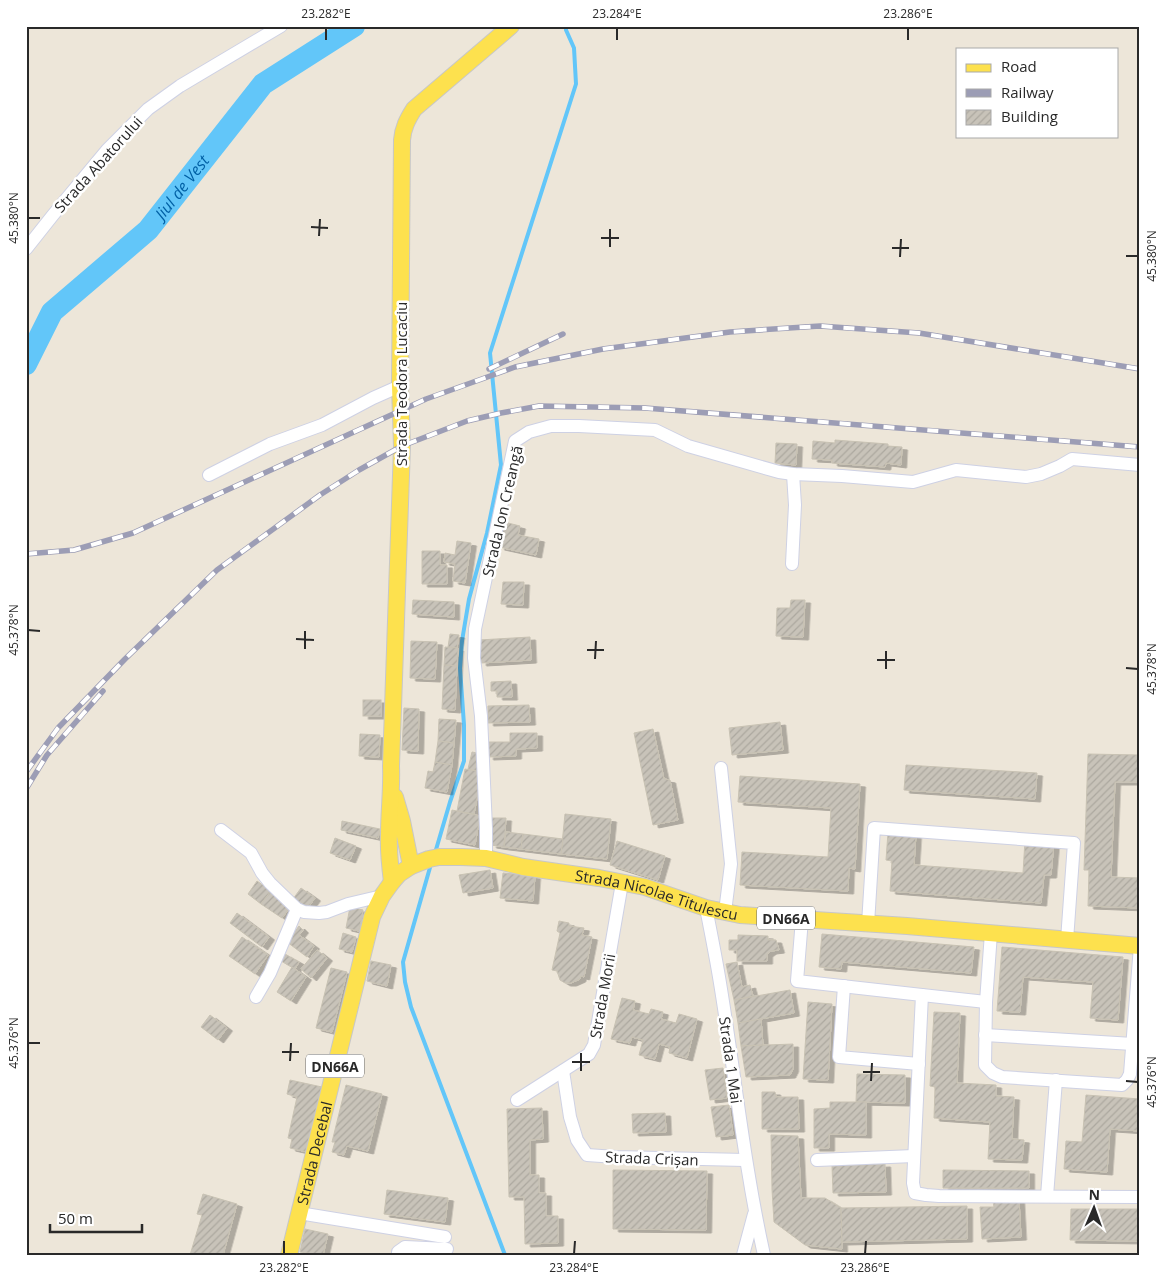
<svg xmlns="http://www.w3.org/2000/svg" width="1166" height="1281" font-family="'Open Sans',sans-serif">
  <style>
    .lines { fill: none; stroke-linecap: round; stroke-linejoin: round }
    .stream { stroke: #62c6f9; stroke-width: 4 }
    .river { stroke: #62c6f9; stroke-width: 22 }
    .building { fill: url(#building-hatch); stroke: #c8c2b3; filter: url(#shadow) }
    .minor-casing { stroke: #ced1e4; stroke-width: 14 }
    .major-casing { stroke: #c7c7c7; stroke-width: 18 }
    .minor { stroke: #fff; stroke-width: 12 }
    .major { stroke: #fde14e; stroke-width: 16 }
    .rail-casing { stroke: #9c9db5; stroke-width: 5.5 }
    .rail { stroke: #fff; stroke-width: 4; stroke-dasharray: 11; stroke-linecap: butt }
    .ticks { fill: none; stroke: #292929; stroke-width: 2 }
    .labels { text-anchor: middle; dominant-baseline: central; stroke-width: 5; stroke-linejoin: round; paint-order: stroke }
    .shield { fill: #fff; stroke: #696969; stroke-width: 1 }
    .shield-label { font-size: 14px; font-weight: bold; fill: #292929 }
    .street-label { font-size: 15px; fill: #292929; stroke: #fff }
    .water-label { font-size: 16px; font-style: italic; fill: #0160a5; stroke: #fff }
    .neatline { fill: none; stroke: #292929; stroke-width: 2 }
    .ticks-label { font-size: 12px; text-anchor: middle; fill: #292929 }
  </style>
  <defs>
    <pattern id="building-hatch" width="6" height="6" patternUnits="userSpaceOnUse" patternTransform="scale(1.25)"><rect width="6" height="6" fill="#c8c3b9"/><path d="M-1 1l2-2M0 6l6-6M5 7l2-2" fill="none" stroke="#aca89f"/></pattern>
    <filter id="shadow"><feDropShadow dx="5.5" dy="3" stdDeviation="0" flood-color="#0004"/></filter>
  </defs>
  <rect width="100%" height="100%" fill="#ede6d9"/>
  <g class="lines">
    <g class="stream">
      <path d="M435,853l15,-51 14,-41v-36l-4,-57 2,-27 7,-42 18,-66 14,-68 -11,-112 86,-269 -2,-36 -8,-18v-4"/>
      <path d="M431,864l-28,98 2,20 6,25 94,248"/>
    </g>
    <path class="river" id="s1" d="M26,364l26,-52 96,-82 115,-146 91,-58"/>
  </g>
  <g class="building">
    <path d="M835,440l53,4v2l14,1 -1,18 -15,-2 -1,4 -53,-4v-3l-20,-1 1,-18 22,2z"/>
    <path d="M776,443l21,1 -1,21 -21,-2z"/>
    <path d="M504,522l16,4 -2,9 21,4 -3,16 -37,-8z"/>
    <path d="M457,541l14,2 -6,40 -12,-2 2,-17 -11,-2 1,-9 10,2z"/>
    <path d="M422,551h18v14h7v19h-25z"/>
    <path d="M503,582h21l-1,23 -22,-1z"/>
    <path d="M413,600l41,2v15l-42,-3z"/>
    <path d="M791,600h14l-2,37 -27,-1 1,-28h13z"/>
    <path d="M450,634l9,1 -2,13 -9,-1z"/>
    <path d="M530,637l1,23 -50,3 -2,-23z"/>
    <path d="M411,641l26,1 -2,37 -25,-1z"/>
    <path d="M445,647l13,1 -1,18 -13,-1z"/>
    <path d="M444,665l13,1 -2,44 -13,-1z"/>
    <path d="M511,681l1,16h-15v-6h-6v-9z"/>
    <rect x="363" y="700" width="18" height="16"/>
    <path d="M529,705l1,17 -42,1v-17z"/>
    <path d="M404,708l15,1 -1,42 -16,-1z"/>
    <path d="M439,719l17,1 -2,23 -16,-2z"/>
    <path d="M780,722l3,28 -51,5 -3,-27z"/>
    <path d="M653,729l11,50 6,1 8,40 -25,5 -19,-92z"/>
    <path d="M510,733h27v15l-21,1v7l-28,1v-15h22z"/>
    <path d="M360,734l20,1 -1,22 -20,-1z"/>
    <path d="M438,741l16,2 -2,22 -17,-3z"/>
    <path d="M472,752l10,2 -3,17 -11,-2z"/>
    <path d="M1088,754l52,1v27h-25l-4,95 29,1v30l-52,-2 1,-36h-5z"/>
    <path d="M435,762l17,3 -5,27 -22,-4 3,-17 5,1z"/>
    <path d="M906,765l131,8 -2,26 -131,-9z"/>
    <path d="M465,769l17,3 -8,42 -17,-3z"/>
    <path d="M740,776l120,8 -5,85 -6,-1 -1,23 -108,-6 2,-33 86,5 3,-49 -93,-6z"/>
    <path d="M452,810l28,6 -5,29 -29,-6z"/>
    <path d="M565,814l46,5 -4,40 -46,-5z"/>
    <path d="M491,818h15l-2,29 -13,-2z"/>
    <path d="M342,821l38,8 -2,9 -37,-8z"/>
    <path d="M506,832l17,2 -2,15 -17,-2z"/>
    <path d="M888,832l28,2 -2,31 109,8 2,-33 29,2 -3,33h-7l-3,28 -151,-12 2,-30 -6,-1z"/>
    <path d="M523,834l40,5 -2,15 -40,-5z"/>
    <path d="M335,838l21,8 -6,14 -20,-7z"/>
    <path d="M617,841l48,15 -7,24 -48,-15z"/>
    <path d="M490,870l3,18 -30,5 -4,-18z"/>
    <path d="M503,873l32,3 -2,25 -33,-3z"/>
    <path d="M257,881l14,10 -10,13 -13,-10z"/>
    <path d="M301,888l14,10 -8,11 -14,-10z"/>
    <path d="M271,891l20,15 -9,12 -21,-14z"/>
    <path d="M350,907l13,3 -4,21 -13,-3z"/>
    <path d="M237,913l32,24 -7,10 -32,-24z"/>
    <path d="M559,921l10,2v3l15,2 -2,7 10,2 -8,40 -3,-1 -1,3 -9,4h-6l-5,-3 -3,-9 -5,-1 8,-37 -3,-2z"/>
    <path d="M299,926l4,4 -4,5 15,11 -7,11 -20,-15z"/>
    <path d="M343,933l13,4 -4,15 -13,-3z"/>
    <path d="M822,934l152,13 -3,26 -129,-11 -1,7 -22,-2z"/>
    <path d="M738,935l30,1v4h8l3,10 -8,1 -4,3v7h-30v-11h-8v-10h9z"/>
    <path d="M242,937l26,18 -13,19 -26,-18z"/>
    <path d="M1002,947l121,10 -5,63 -28,-2 3,-36 -70,-5 -3,35 -23,-1z"/>
    <path d="M317,950l10,8 -16,20 -10,-9z"/>
    <path d="M285,954l14,8 -4,7 -14,-8z"/>
    <path d="M371,961l20,4 -4,21 -20,-5z"/>
    <path d="M737,962l5,25 8,-2 3,11 -19,4 -8,-36z"/>
    <path d="M292,967l14,10 -15,24 -14,-9z"/>
    <path d="M331,968l16,4 -15,60 -16,-4z"/>
    <path d="M790,990l4,23 -56,10 -4,-23z"/>
    <path d="M622,998l13,3 -2,9 16,4 2,-5 12,3 -2,7 15,4 3,-9 18,5 -10,39 -18,-5 1,-6 -11,-3 -4,15 -16,-4 4,-15 -11,-3 -2,6 -19,-4z"/>
    <path d="M808,1002l24,2 -4,76 -25,-1z"/>
    <path d="M934,1012l26,1 -3,70 39,2v11l18,1 -2,42 12,1 -2,20 -34,-1 2,-37 -56,-4 1,-31 -5,-1z"/>
    <path d="M210,1015l17,13 -9,12 -17,-13z"/>
    <path d="M761,1019l2,26 -22,1 -3,-23z"/>
    <path d="M793,1044v25l-3,6 -44,2 -5,-31z"/>
    <path d="M723,1068l4,30 -17,2 -5,-30z"/>
    <path d="M857,1074l48,1v28l-49,-1z"/>
    <path d="M290,1080l32,7 -15,65 -17,-4 2,-9 -4,-1 9,-41 -10,-3z"/>
    <path d="M346,1085l36,9 -14,57 -21,-5 -3,9 -12,-3 3,-10h-3z"/>
    <path d="M762,1092h13l1,5h22l1,32h-37z"/>
    <path d="M1086,1095l54,4v32l-30,-2 -3,43 -43,-3 2,-28 16,1z"/>
    <path d="M830,1102h36v33l-37,-1v14h-15v-39l16,-1z"/>
    <path d="M729,1105l4,30 -17,2 -5,-30z"/>
    <path d="M542,1108l1,31 -13,1v35h9v18h7v23h12v27l-33,1 -1,-47h-15l-2,-88z"/>
    <path d="M665,1113l1,19 -33,1 -1,-19z"/>
    <path d="M771,1135l27,1 3,62h24l16,10 1,41 -37,-4 -31,-23 -2,-32z"/>
    <path d="M885,1164l1,28 -53,1 -1,-27z"/>
    <path d="M613,1170l94,1 -1,59 -93,-1z"/>
    <path d="M943,1170l86,1v17h-86z"/>
    <path d="M387,1190l61,8 -3,24 -61,-8z"/>
    <path d="M203,1194l34,10 -14,51h-33l12,-40 -5,-1z"/>
    <path d="M1019,1200l2,37 -39,2 -2,-32h14l-1,-6z"/>
    <path d="M967,1206v33l-125,3 -1,-34z"/>
    <path d="M1071,1209h69v32l-70,-1z"/>
    <path d="M305,1229l23,5 -5,21 -23,-3z"/>
  </g>
  <g class="lines">
    <g class="minor-casing">
      <g id="minor">
        <path d="M26,249l27,-34 54,-65 41,-41 32,-23 101,-60"/>
        <path d="M209,475l61,-31 52,-19 51,-27 27,-12"/>
        <path d="M792,564l3,-59 -2,-31"/>
        <path d="M721,768l10,96 -6,48"/>
        <path d="M221,830l30,23 11,20 8,10 27,26 7,3 15,1 8,-1 21,-8 34,-8"/>
        <path d="M486,858v-30l-5,-112 -7,-58 1,-29 40,-188 14,-9 22,-6h28l76,4 33,16 91,26 14,2 49,2 71,6 43,-12 70,7 15,-3 19,-8 12,-7 68,6"/>
        <path d="M706,908c5,25 10,50 14,75 15,91 24,182 44,272"/>
        <path d="M802,919l-5,62 125,14 -9,188 2,10 11,2 13,1 201,1"/>
        <path d="M868,924l6,-96 200,15 -7,97"/>
        <path d="M991,933l-5,69 -1,63 8,8 9,4 120,8 5,-5 3,-6 10,-128"/>
        <path d="M844,986l-5,71 80,7"/>
        <path d="M922,995l64,7"/>
        <path d="M256,997l14,-24 27,-64"/>
        <path d="M985,1035l148,9"/>
        <path d="M563,1071l7,46 7,23 10,15 29,2 129,3"/>
        <path d="M517,1100l72,-46 5,-9 28,-162"/>
        <path d="M817,1160l97,-4"/>
        <path d="M1047,1196l9,-116"/>
        <path d="M299,1213l146,24"/>
        <path d="M398,1255v-3l7,-5 42,2"/>
        <path d="M743,1255l11,-41"/>
      </g>
    </g>
    <g class="major-casing">
      <g id="major">
        <path d="M395,797l7,24 9,45"/>
        <path d="M392,882c-2,-16 -4,-32 -3,-48 0,-23 3,-45 2,-68l11,-320 -2,-60 2,-246c1,-12 5,-20 12,-31l97,-83"/>
        <path id="s2" d="M289,1255l83,-338 10,-21 10,-14 7,-8 12,-8 18,-7 10,-2h22l25,1 37,9 76,11 46,9 61,21 34,7 167,11 233,20"/>
      </g>
    </g>
    <use href="#minor" class="minor"/>
    <use href="#major" class="major"/>
    <g class="rail-casing">
      <g id="rail">
        <path d="M489,369l74,-35"/>
        <path d="M26,554l48,-4 59,-17 293,-134 89,-32 88,-18 127,-17 90,-6 99,7 221,36"/>
        <path d="M26,772l32,-44 67,-69 92,-89 103,-75 39,-25 43,-24 65,-25 34,-8 38,-7 106,2 495,39"/>
        <path d="M26,789l21,-34 56,-64"/>
      </g>
    </g>
    <use href="#rail" class="rail"/>
  </g>
  <path class="ticks" d="M326,40v-12M617,40v-12M908,40v-12M28,218h12M311,227l17,1M319,236l1,-17M601,238h18M610,247v-18M892,248h17M1126,256h12M900,257l1,-18M28,630l12,1M296,639l18,1M305,649v-18M587,650h17M595,659l1,-18M877,660h18M1126,668l12,1M886,669v-18M28,1043h12M282,1052h17M290,1061l1,-18M572,1062h18M581,1071v-18M863,1072h17M871,1081l1,-18M1126,1081l12,1M284,1254v-13M574,1254l1,-13M865,1254l1,-13"/>
  <g class="labels">
    <g class="shield">
      <rect x="757" y="906.5" width="58" height="23" rx="4"/>
      <rect x="306" y="1054.5" width="58" height="23" rx="4"/>
    </g>
    <g class="shield-label">
      <text x="786" y="918">DN66A</text>
      <text x="335" y="1066">DN66A</text>
    </g>
    <g class="street-label">
      <text transform="translate(98 164) rotate(-48)">Strada Abatorului</text>
      <text transform="translate(401 384) rotate(-90)">Strada Teodora Lucaciu</text>
      <text transform="translate(502 511) rotate(-77)">Strada Ion Creangă</text>
      <text stroke="none"><textPath href="#s2" startOffset="665">Strada Nicolae Titulescu</textPath></text>
      <text transform="translate(602 996) rotate(-80)">Strada Morii</text>
      <text transform="translate(731 1060) rotate(82)">Strada 1 Mai</text>
      <text stroke="none"><textPath href="#s2" startOffset="105">Strada Decebal</textPath></text>
      <text transform="translate(652 1158) rotate(2)">Strada Crișan</text>
    </g>
    <g class="water-label">
      <text stroke="none"><textPath href="#s1" startOffset="239">Jiul de Vest</textPath></text>
    </g>
  </g>
  <rect width="1166" height="1281" fill="none" stroke="#ffffff" stroke-width="55"/>
  <rect x="956" y="48" width="162" height="90" fill="#ffffff" stroke="#a9a9a9"/>
  <rect x="966" y="64" width="25" height="8" fill="#fde14e" stroke="#a9a9a9"/>
  <text x="1001" y="72" font-size="15" fill="#292929">Road</text>
  <rect x="966" y="89" width="25" height="8" fill="#9c9db5" stroke="#a9a9a9"/>
  <text x="1001" y="98" font-size="15" fill="#292929">Railway</text>
  <rect x="966" y="110" width="25" height="15" fill="url(#building-hatch)" stroke="#a9a9a9"/>
  <text x="1001" y="122" font-size="15" fill="#292929">Building</text>
  <g transform="translate(1094 1208) rotate(2)" stroke="#ffffff" stroke-width="4" paint-order="stroke">
  <path d="M0-4L9 19L0 12L-9 19Z" fill="#292929"/>
  <text y="-8" font-size="14" font-weight="bold" text-anchor="middle" fill="#292929">N</text>
  </g>
  <path d="M50 1224v8h92v-8" fill="none" stroke="#292929" stroke-width="2.5"/>
  <text x="58" y="1224" font-size="15" fill="#292929" stroke="#ffffff" stroke-width="4" paint-order="stroke">50 m</text>
  <rect x="28" y="28" width="1110" height="1226" class="neatline"/>
  <g class="ticks-label">
    <text x="326" y="18">23.282°E</text>
    <text x="617" y="18">23.284°E</text>
    <text x="908" y="18">23.286°E</text>
    <text transform="translate(14 218) rotate(-90)" y="4">45.380°N</text>
    <text transform="translate(1152 256) rotate(-90)" y="4">45.380°N</text>
    <text transform="translate(14 630) rotate(-90)" y="4">45.378°N</text>
    <text transform="translate(1152 669) rotate(-90)" y="4">45.378°N</text>
    <text transform="translate(14 1043) rotate(-90)" y="4">45.376°N</text>
    <text transform="translate(1152 1082) rotate(-90)" y="4">45.376°N</text>
    <text x="284" y="1272">23.282°E</text>
    <text x="574" y="1272">23.284°E</text>
    <text x="865" y="1272">23.286°E</text>
  </g>
</svg>
